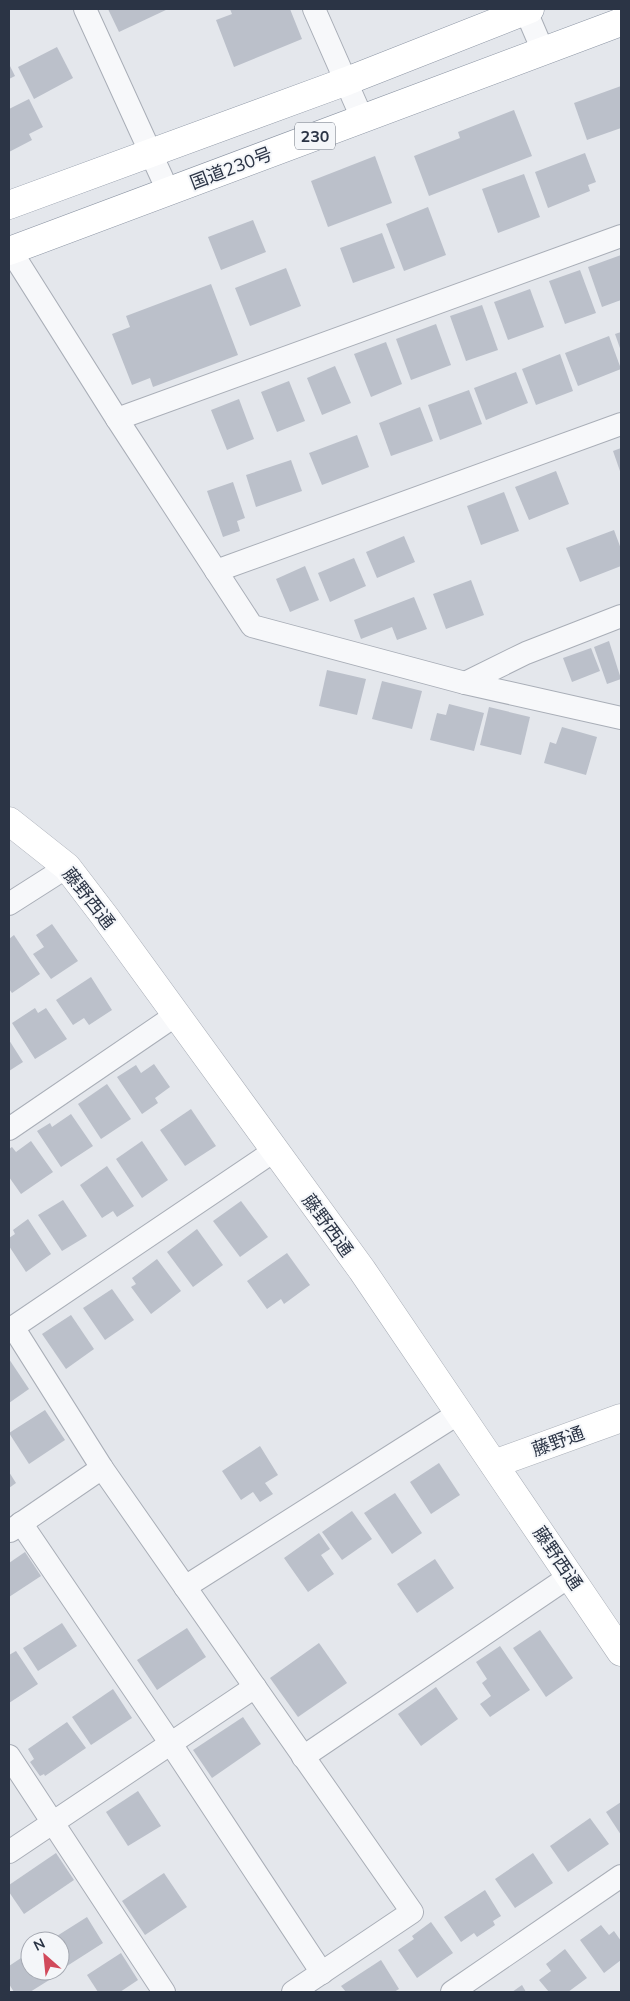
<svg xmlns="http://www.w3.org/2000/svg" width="630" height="2001" font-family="Mulish,'Noto Sans JP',sans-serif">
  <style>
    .building { fill: #bbc0ca }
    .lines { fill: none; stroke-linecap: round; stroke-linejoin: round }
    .street-casing { stroke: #a9aeb7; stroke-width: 24 }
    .secondary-casing { stroke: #a9aeb7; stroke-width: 29 }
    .highway-casing { stroke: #8b94a3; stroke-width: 29 }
    .street { stroke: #f7f8fa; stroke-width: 22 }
    .secondary { stroke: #fff; stroke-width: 28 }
    .highway { stroke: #fff; stroke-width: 28 }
    .labels { text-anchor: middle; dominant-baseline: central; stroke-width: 4; stroke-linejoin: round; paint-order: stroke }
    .shield { fill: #f4f6f9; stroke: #676e7b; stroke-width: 1 }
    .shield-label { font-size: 16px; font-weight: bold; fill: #2b3445 }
    .street-label { font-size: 18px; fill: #2b3445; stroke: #f4f6f9 }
  </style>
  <rect width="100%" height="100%" fill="#e4e7ec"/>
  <g class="building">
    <path d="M108,9h60l-49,23z"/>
    <path d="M230,9h60l12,30 -68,28 -18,-47 16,-6z"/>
    <path d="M57,47l16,31 -39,21 -16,-32z"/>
    <path d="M9,64l6,12 -6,3z"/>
    <path d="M621,86v42l-34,12 -13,-37z"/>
    <path d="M29,99l14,28 -14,7 3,6 -23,12v-43z"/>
    <path d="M514,110l18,46 -103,40 -15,-40 46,-18 -2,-6z"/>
    <path d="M585,153l11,29 -8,3 2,6 -42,17 -13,-36z"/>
    <path d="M375,156l17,47 -64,24 -17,-46z"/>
    <path d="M524,174l16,43 -42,16 -16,-44z"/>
    <path d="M428,207l18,48 -42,16 -18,-47z"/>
    <path d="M253,220l13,32 -45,18 -13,-33z"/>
    <path d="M382,233l13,35 -42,15 -13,-35z"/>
    <path d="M621,255v45l-19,7 -14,-40z"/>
    <path d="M286,268l15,38 -51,20 -15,-38z"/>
    <path d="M580,270l16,43 -31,11 -16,-43z"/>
    <path d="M211,284l27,71 -85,32 -3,-9 -18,7 -20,-51 18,-7 -4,-11z"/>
    <path d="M530,289l14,38 -36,13 -14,-38z"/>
    <path d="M482,305l16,45 -32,11 -16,-45z"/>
    <path d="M436,324l15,41 -40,15 -15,-41z"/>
    <path d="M621,332v19l-6,-17z"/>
    <path d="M609,336l12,33 -43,17 -13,-33z"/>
    <path d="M386,342l16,42 -31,13 -17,-43z"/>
    <path d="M560,354l13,37 -37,14 -14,-36z"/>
    <path d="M335,366l16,37 -29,12 -15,-37z"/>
    <path d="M516,372l12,31 -42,17 -12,-32z"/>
    <path d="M289,381l16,40 -28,11 -16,-40z"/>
    <path d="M469,390l13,34 -42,16 -12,-35z"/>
    <path d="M239,399l15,40 -27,11 -16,-40z"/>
    <path d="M420,407l13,34 -42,15 -12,-33z"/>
    <path d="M357,435l12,32 -47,18 -13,-32z"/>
    <path d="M621,448v26l-8,-23z"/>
    <path d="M291,460l11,31 -46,16 -10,-32z"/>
    <path d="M556,471l13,33 -40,16 -14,-33z"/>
    <path d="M233,482l12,36 -8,3 3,10 -17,6 -16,-46z"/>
    <path d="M504,492l15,39 -38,14 -14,-39z"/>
    <path d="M614,530l7,19v17l-41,16 -14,-34z"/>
    <path d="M404,536l11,26 -38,16 -11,-26z"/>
    <path d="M354,558l12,28 -36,16 -12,-29z"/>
    <path d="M305,566l14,34 -29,12 -14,-33z"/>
    <path d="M471,580l13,35 -38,14 -13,-35z"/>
    <path d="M414,597l13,32 -30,11 -5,-13 -31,12 -7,-19z"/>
    <path d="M609,641l12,38 -14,5 -13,-37z"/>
    <path d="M591,648l9,23 -28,11 -9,-24z"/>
    <path d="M327,670l39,9 -9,36 -38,-9z"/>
    <path d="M382,681l40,10 -10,38 -40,-10z"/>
    <path d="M449,704l35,9 -10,38 -44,-11 7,-27 9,2z"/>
    <path d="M489,707l41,10 -9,38 -41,-10z"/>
    <path d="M562,727l35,10 -11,38 -42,-12 6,-21 6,2z"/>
    <path d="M52,924l26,37 -27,18 -18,-25 11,-7 -8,-12z"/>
    <path d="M14,935l26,39 -28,19 -3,-4v-50z"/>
    <path d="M91,977l21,33 -23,15 -5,-7 -11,7 -17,-25z"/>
    <path d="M35,1008l3,5 8,-5 21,31 -32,20 -23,-36z"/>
    <path d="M9,1040l14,22 -14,9z"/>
    <path d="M154,1064l16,23 -15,11 3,5 -16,11 -25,-37 19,-12 5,8z"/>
    <path d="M107,1084l24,35 -30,20 -23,-35z"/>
    <path d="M191,1109l25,37 -31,20 -25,-36z"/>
    <path d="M71,1114l22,32 -32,21 -24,-36 13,-8 2,4z"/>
    <path d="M31,1141l22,31 -32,22 -12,-17v-28l3,-2 4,5z"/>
    <path d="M142,1141l26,39 -26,18 -26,-39z"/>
    <path d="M107,1166l27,40 -17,11 -4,-6 -11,7 -22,-33z"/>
    <path d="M63,1200l24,36 -25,15 -24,-36z"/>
    <path d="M241,1201l27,36 -28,20 -27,-36z"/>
    <path d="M28,1219l23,35 -25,18 -17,-26v-8l6,-4 -2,-4z"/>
    <path d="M197,1229l26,36 -30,22 -26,-35z"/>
    <path d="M287,1253l23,32 -26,19 -3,-5 -14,10 -20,-28z"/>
    <path d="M157,1259l24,32 -30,23 -20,-27 5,-3 -4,-6z"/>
    <path d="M112,1289l22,31 -29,20 -22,-32z"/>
    <path d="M71,1315l23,34 -28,20 -24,-35z"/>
    <path d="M9,1359l20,30 -20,14z"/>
    <path d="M45,1410l20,30 -36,24 -20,-31z"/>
    <path d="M260,1446l18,29 -13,8 8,11 -13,8 -7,-10 -12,8 -19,-29z"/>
    <path d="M439,1463l21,32 -29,19 -21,-32z"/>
    <path d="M9,1472l7,11 -7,5z"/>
    <path d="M395,1493l27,40 -30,21 -28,-41z"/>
    <path d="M352,1511l20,28 -30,21 -20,-28z"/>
    <path d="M319,1533l11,16 -9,6 13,19 -26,18 -24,-34z"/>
    <path d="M25,1552l16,24 -32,21v-34z"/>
    <path d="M435,1559l19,29 -37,25 -20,-29z"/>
    <path d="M62,1623l15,23 -39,25 -15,-23z"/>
    <path d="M187,1628l19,29 -49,33 -20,-30z"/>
    <path d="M540,1630l33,48 -27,19 -33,-49z"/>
    <path d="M319,1643l28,40 -49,34 -28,-39z"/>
    <path d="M500,1646l30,44 -40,27 -10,-13 11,-8 -9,-13 5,-4 -11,-17z"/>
    <path d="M16,1651l22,33 -29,19v-48z"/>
    <path d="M436,1687l22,32 -37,27 -23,-32z"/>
    <path d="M113,1689l19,29 -41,27 -19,-28z"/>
    <path d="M243,1717l18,27 -49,34 -19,-28z"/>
    <path d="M67,1722l19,26 -41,28 -1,-2 -4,2 -10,-14 4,-3 -6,-10z"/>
    <path d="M138,1791l23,35 -33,20 -22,-34z"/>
    <path d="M621,1802v33l-15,-23z"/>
    <path d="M590,1818l19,26 -41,28 -18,-26z"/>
    <path d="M56,1853l18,27 -50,34 -15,-22v-7z"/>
    <path d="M533,1853l20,30 -38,25 -20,-29z"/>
    <path d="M164,1873l23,34 -42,28 -23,-34z"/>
    <path d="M485,1890l16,26 -8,5 2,4 -18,12 -3,-4 -13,9 -17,-25z"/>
    <path d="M87,1917l16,26 -36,23 -7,-10v-15h-11z"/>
    <path d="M431,1922l22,31 -36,25 -19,-28 16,-11 -2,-3z"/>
    <path d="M601,1925l8,10 5,-4 7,10v19l-17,13 -24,-33z"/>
    <path d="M565,1949l22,29 -19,14h-19l-10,-12 12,-9 -5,-7z"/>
    <path d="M30,1952v19h20l4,6 -24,15h-16l-5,-8v-18z"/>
    <path d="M121,1953l17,27 -18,12h-22l-11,-17z"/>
    <path d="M381,1960l18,29 -5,3h-48l-5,-6z"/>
    <path d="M522,1985l4,7h-14z"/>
  </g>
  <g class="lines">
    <g class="street-casing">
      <g id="street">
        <path d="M85,9l83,182"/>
        <path d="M314,9l48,109"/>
        <path d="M525,9l18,42"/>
        <path d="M9,248l108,171 135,207 213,57 156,35"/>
        <path d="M117,419l504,-183"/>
        <path d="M216,571l405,-147"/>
        <path d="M465,683l61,-30 95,-37"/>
        <path d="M9,904l58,-37"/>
        <path d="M9,1129l167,-114"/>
        <path d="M13,1327l89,141 310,444 -119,80"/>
        <path d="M9,1330l265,-179"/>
        <path d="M21,1523l150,221 151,229"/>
        <path d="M10,1531l92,-63"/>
        <path d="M185,1587l274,-174"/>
        <path d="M9,1756l155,236"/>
        <path d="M303,1757l267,-181"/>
        <path d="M9,1852l246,-165"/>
        <path d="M452,1992l169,-116"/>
      </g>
    </g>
    <g class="secondary-casing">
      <g id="secondary">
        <path d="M9,821l58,46 39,51 256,352 259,382"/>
        <path d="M494,1464l127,-46"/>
      </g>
    </g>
    <g class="highway-casing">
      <g id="highway">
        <path d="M9,205l338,-124 183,-72"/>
        <path d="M9,251l612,-229"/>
      </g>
    </g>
    <use href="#street" class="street"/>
    <use href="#secondary" class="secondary"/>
    <use href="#highway" class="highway"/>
  </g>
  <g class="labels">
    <rect class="shield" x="295" y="122.5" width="40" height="27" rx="4"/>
    <g class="shield-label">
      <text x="315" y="136">230</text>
    </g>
    <g class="street-label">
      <text transform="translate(231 168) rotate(-21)">国道230号</text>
      <text transform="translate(89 898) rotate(52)">藤野西通</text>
      <text transform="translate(328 1225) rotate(54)">藤野西通</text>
      <text transform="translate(558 1441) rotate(-20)">藤野通</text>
      <text transform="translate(558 1558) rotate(56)">藤野西通</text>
    </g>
  </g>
  <rect width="630" height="2001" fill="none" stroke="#2b3445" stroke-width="20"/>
  <g transform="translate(45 1956) rotate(333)"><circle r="24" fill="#f4f6f9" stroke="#a4a8b1"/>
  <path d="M0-4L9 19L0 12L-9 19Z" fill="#d1495b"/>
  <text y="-8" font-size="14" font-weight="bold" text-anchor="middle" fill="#2b3445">N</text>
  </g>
</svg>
